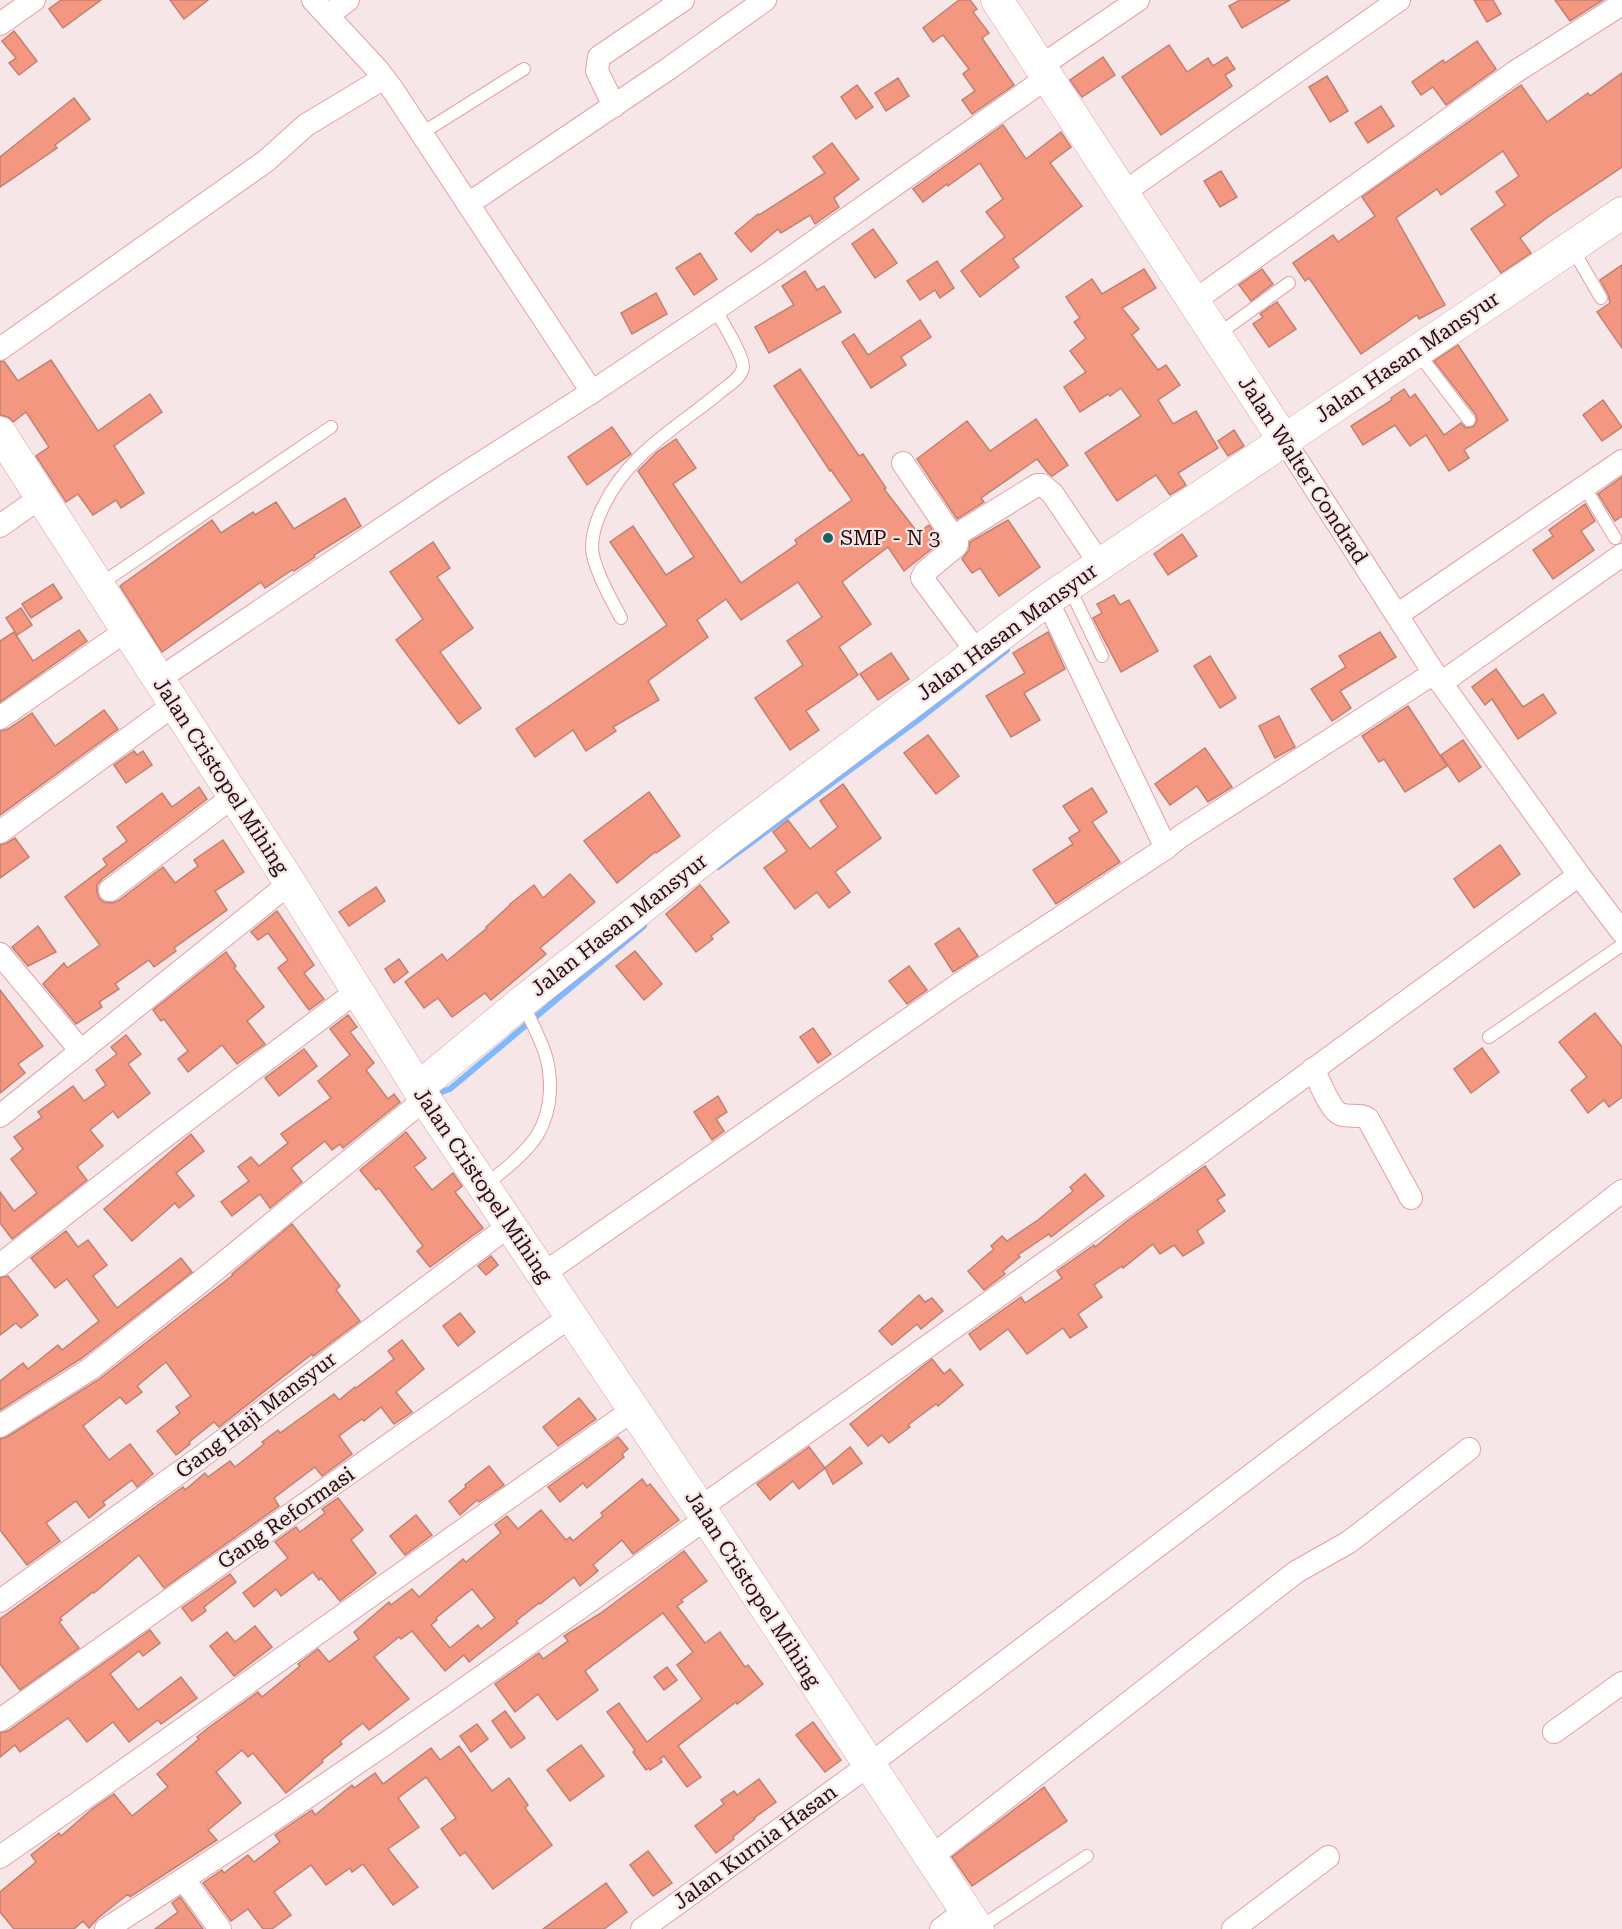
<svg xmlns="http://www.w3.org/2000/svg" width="1622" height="1929" font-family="'Roboto Serif',serif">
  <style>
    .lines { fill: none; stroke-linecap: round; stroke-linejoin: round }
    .stream { stroke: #80b8fe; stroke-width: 6 }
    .building { fill: #f39781; stroke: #c18171; stroke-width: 1.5; fill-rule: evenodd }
    .lane-casing { stroke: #e59fa4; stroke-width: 14 }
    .street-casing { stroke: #e59fa4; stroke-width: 24 }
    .secondary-casing { stroke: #e59fa4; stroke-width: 33 }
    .lane { stroke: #fff; stroke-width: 12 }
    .street { stroke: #fff; stroke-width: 22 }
    .secondary { stroke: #fff; stroke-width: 32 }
    .poi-dot { fill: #176665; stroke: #f6e6e7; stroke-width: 2 }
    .labels { text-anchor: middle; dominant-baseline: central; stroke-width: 4.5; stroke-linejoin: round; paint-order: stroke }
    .street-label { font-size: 21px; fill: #270e11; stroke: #f6e6e7 }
    .poi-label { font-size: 21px; fill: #270e11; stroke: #f6e6e7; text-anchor: start }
  </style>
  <rect width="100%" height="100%" fill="#f6e6e7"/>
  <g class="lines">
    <g class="stream">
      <path d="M718,867l204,-150 85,-67"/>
      <path d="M433,1095l17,-6 194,-163"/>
    </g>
  </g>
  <g class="building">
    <path d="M61,0h40l-38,28 -14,-19z"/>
    <path d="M170,0h38l-24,19z"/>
    <path d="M959,0h11l7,9 -4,3 16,21 -7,5 32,47 -42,29 -10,-14 13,-9 -12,-17 6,-5 -26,-34 -10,7 -10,-14z"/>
    <path d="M1240,0h50l-48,28 -13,-22z"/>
    <path d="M1474,0h19l8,14 -14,8z"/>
    <path d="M1555,0h48l-33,21z"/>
    <path d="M14,31l23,30 -18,14 -10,-12 7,-5 -14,-17z"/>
    <path d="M1477,41l19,28 -50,36 -13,-18 -12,8 -9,-13 31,-22 2,3z"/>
    <path d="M1169,45l18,27 21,-14 5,8 14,-9 8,12 -10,6 7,11 -71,49 -39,-58z"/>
    <path d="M1103,57l12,18 -33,22 -12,-17z"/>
    <path d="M1622,73v94l-74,50 -28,21 11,15 -30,20 -30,-44 34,-24 -9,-13 23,-16 -16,-25 -62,44 -4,-6 -41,29 49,87 -26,14 -2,-4 -56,39 -52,-76 -4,3 -12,-18 40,-28 5,7 37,-26 -13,-19 159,-112 26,37 41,-29 2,3z"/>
    <path d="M1327,76l21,35 -18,11 -21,-35z"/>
    <path d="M898,78l11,18 -23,15 -11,-18z"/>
    <path d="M857,85l16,22 -17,12 -15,-22z"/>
    <path d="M74,98l16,21 -35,26 2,3 -57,39v-30z"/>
    <path d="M1381,106l13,20 -26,17 -13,-20z"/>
    <path d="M1003,125l23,34 35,-27 10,15 -21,16 32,43 -69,53 6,8 -39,30 -19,-26 44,-34 -19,-25 17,-13 -23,-36 -32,23 -1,-2 -24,18 -10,-13z"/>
    <path d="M832,143l27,36 -25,19 5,9 -24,17 -5,-9 -29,18 -3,-4 -27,23 -16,-19 23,-19 1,1 66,-42 -12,-16z"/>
    <path d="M1221,171l16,26 -17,10 -16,-26z"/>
    <path d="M873,229l24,34 -22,15 -23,-34z"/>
    <path d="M700,253l17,26 -23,16 -18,-27z"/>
    <path d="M937,261l17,27 -14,10 -5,-8 -15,10 -13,-19z"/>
    <path d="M1622,265v83l-25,-36 13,-9 -2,-9 -8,-14z"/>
    <path d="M1144,269l12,19 -34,20 17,21 -7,6 26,35 8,-5 14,20 -22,15 15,24 23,-13 22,37 -40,25 8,12 -16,10 -14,-20 -39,26 -32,-48 56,-37 -20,-28 -11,8 -2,-2 -28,18 -16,-25 22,-15 -16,-21 16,-13 -12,-16 6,-4 -14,-21 26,-18 10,15z"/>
    <path d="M1262,269l11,15 -22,17 -12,-16z"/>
    <path d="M805,271l12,19 7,-4 17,26 -72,41 -14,-26 39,-22 -12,-19z"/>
    <path d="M656,293l11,21 -35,20 -11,-21z"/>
    <path d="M1277,302l19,27 -27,18 -16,-23 10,-7 -3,-3z"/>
    <path d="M920,320l11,17 -30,20 5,8 -35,23 -29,-46 12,-8 14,21z"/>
    <path d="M1458,345l50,75 -44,30 5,8 -20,13 -23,-36 -16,11 -15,-21 -32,20 -12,-19 41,-26 -1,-2 13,-9 6,9 5,-4 29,41 17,-12 5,5 8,-2 3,-6 -1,-5 -42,-54z"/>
    <path d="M51,360l47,71 52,-37 12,18 -48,34 30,47 -23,15 -5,-8 -23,15 -15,-21 -12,8 -30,-46 13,-9 -23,-35 -13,10 -5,-5 -8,-2v-53l4,-1 14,20z"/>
    <path d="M800,369l59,87 4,-2 23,34 -2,1 34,44 11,-8 11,17 -36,29 -16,-24 -46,35 29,42 -32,23 19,28 -52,36 13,19 -29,20 -35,-52 48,-33 -16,-24 35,-24 -24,-35 -57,38 -15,-21 -29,21 11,17 -60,44 11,19 -46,27 3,4 -30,20 -13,-21 -38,27 -19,-28 151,-104 -57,-83 23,-16 33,49 28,-18 -56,-86 19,-19 19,-13 20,29 -23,16 68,99 56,-39 -2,-4 57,-40 -21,-30 -1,1 -56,-85z"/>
    <path d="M1603,400l19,27 -20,14 -19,-26z"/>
    <path d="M1036,419l32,46 -16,11 -4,-3 -11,-14 -56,39 3,4 -27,17 -40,-60 50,-38 23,30z"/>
    <path d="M612,427l19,27 -44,31 -19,-28z"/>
    <path d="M1234,430l10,16 -16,10 -10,-15z"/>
    <path d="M1622,477v39l-7,5 -17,-27z"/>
    <path d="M345,498l16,28 -47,29 1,2 -21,14 -2,-1 -27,18 -4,-6 -99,70 -42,-66 92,-66 9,13 32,-21 2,3 21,-13 18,27z"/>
    <path d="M1585,504l10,17 -14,10 13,19 -41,29 -20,-29 20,-14 -4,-6z"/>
    <path d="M1008,520l32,47 -41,29 -19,-28 -8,5 -10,-14 7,-9 1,-8z"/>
    <path d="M1182,534l15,22 -29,19 -14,-21z"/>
    <path d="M433,542l17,26 -13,9 36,51 -33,24 41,56 -22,16 -63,-84 27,-21 -33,-47z"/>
    <path d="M53,584l9,14 -31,20 -9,-14z"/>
    <path d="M1114,595l6,10 9,-5 29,51 -37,21 -28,-54 9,-5 -5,-9z"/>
    <path d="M21,608l11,17 -15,10 -11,-17z"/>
    <path d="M79,630l8,11 -87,61v-61l14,-9 19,29z"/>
    <path d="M1048,632l17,37 -41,24 16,27 -29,17 -25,-41 39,-23 -12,-20z"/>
    <path d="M1380,632l16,25 -56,34 11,17 -19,13 -21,-32 35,-22 -7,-11z"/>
    <path d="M891,653l18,26 -31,21 -18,-26z"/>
    <path d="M1210,656l26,42 -16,10 -26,-42z"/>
    <path d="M1496,669l27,38 20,-13 13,19 -38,26 -26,-40 -7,6 -13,-18z"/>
    <path d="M1408,706l39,60 -42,26 -21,-33 -5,3 -17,-26z"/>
    <path d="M104,710l14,19 -118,86v-84l8,-2 24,-16 23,33z"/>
    <path d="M1279,716l16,31 -20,11 -16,-32z"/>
    <path d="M928,735l31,41 -23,18 -32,-41z"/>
    <path d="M1463,740l18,27 -22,15 -18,-27z"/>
    <path d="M1205,748l27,39 -24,15 -11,-16 -27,19 -15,-21z"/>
    <path d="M134,751l3,4 6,-4 9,14 -26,18 -12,-18z"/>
    <path d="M843,784l38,54 -46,34 15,20 -21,16 -12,-16 -22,17 -31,-41 23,-17 -14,-19 15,-12 22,29 28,-22 -18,-26z"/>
    <path d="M199,787l8,12 -105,80 -5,6v7l2,6 5,4 8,1 6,-2 45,-34 12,16 23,-17 -4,-6 29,-20 21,32 -29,19 12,19 -53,38 2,3 -22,16 -5,-7 -34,24 4,5 -20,13 3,5 -26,17 -33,-40 21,-21 3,5 33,-23 -35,-48 42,-32 -4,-6 24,-18 -10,-14 45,-34 10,14z"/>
    <path d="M1092,788l15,24 -15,10 28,40 -64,42 -23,-34 40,-26 -4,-6 11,-7 -17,-25z"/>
    <path d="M649,792l31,44 -24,17 -1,-1 -38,31 -33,-42z"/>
    <path d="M15,838l14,19 -29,21v-33l7,-2z"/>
    <path d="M1500,845l20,29 -46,34 -20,-29z"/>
    <path d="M570,874l25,28 -55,46 6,6 -55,46 -6,-7 -33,24 -14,-19 -14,10 -19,-26 37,-28 5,7 40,-33 -1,-1 24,-22v-1l24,-19 9,13z"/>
    <path d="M700,885l29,37 -18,14 2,3 -17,13 -30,-38z"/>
    <path d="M376,887l9,14 -36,25 -10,-14z"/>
    <path d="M277,911l37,54 -10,8 20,26 -15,11 -31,-42 10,-8 -20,-27 -10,7 -7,-8z"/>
    <path d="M38,926l18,26 -28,14 -16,-19z"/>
    <path d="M959,928l19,28 -25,16 -18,-28z"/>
    <path d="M635,951l27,33 -18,16 -28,-34z"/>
    <path d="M226,952l10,14 -2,2 30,39 -17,14 18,23 -28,20 -15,-19 -34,27 -10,-13 10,-8 -24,-32 -3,2 -8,-11z"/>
    <path d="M399,959l9,13 -14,11 -9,-14z"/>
    <path d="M909,966l18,24 -20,14 -18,-23z"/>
    <path d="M0,990l43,56 -25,18 7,9 -25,20z"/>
    <path d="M1595,1013l27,34v50l-13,10 -5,-7 -16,13 -17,-23 16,-13 -28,-35z"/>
    <path d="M348,1015l9,12 -7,5 24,31 -8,7 22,29 6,-5 6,8 -57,46 -3,-4 -8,6 -7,-9 -34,27 11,14 -32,26 -10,-14 -28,22 -11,-14 28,-21 -11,-14 13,-10 8,9 29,-23 -7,-9 50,-36 -13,-17 32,-26 -20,-26z"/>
    <path d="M813,1028l18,26 -13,9 -18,-26z"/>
    <path d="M126,1035l15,19 -13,10 22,29 -32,25 -5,-7 -23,19 13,16 -26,21 10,13 -75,59 -12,-16v-31l14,19 23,-18 -26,-34 12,-10 -9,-12 28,-20 -4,-5 35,-26 11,15 22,-16 -10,-15 21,-16 -6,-7z"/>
    <path d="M1482,1048l17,24 -28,21 -17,-24z"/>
    <path d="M304,1049l13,17 -38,30 -14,-18z"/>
    <path d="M718,1096l9,16 -11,7 8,12 -12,9 -18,-28z"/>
    <path d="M406,1132l20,26 -12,9 18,23 21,-17 9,13 -7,6 28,36 -53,39 -13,-16 6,-5 -44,-58 -3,2 -16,-20z"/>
    <path d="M191,1134l13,17 -28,22 18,23 -15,12 -4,-5 -43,38 -28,-32z"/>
    <path d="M1205,1166l20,29 -8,5 8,11 -28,20 7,12 -21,13 -9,-11 -14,9 -7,-10 -30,24 -1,-2 -28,19 8,12 -24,17 9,13 -17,11 -7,-10 -36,26 -19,-25 -28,21 -11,-16 52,-37 4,6 37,-25 -5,-7 37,-26 1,2 32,-26z"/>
    <path d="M1085,1174l19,22 -53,41 -2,-3 -31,21 2,2 -17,14 2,3 -21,16 -16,-19 26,-22 -3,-3 11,-10 5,5 31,-21 35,-29 -3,-4z"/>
    <path d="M292,1224l48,62 -4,4 24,31 -47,35 -1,-2 -93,73 -5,-5 -25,20 1,2 -14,11 -19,-24 23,-18 -4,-6 15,-11 -25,-34 -29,24 5,6 -16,12 -6,-7 -37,29 26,34 21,-16 23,30 -16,13 -5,-7 -29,22 2,3 -16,13 -13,-17 -30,22 14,18 -33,24 -27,-35v-91l7,-2 91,-57 135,-105 -1,-1z"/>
    <path d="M66,1231l12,16 10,-7 19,25 -14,11 24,32 64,-50 11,14 -110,86 -82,52v-29l23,-18 5,6 30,-24 4,5 37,-29 -32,-42 -12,9 -24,-30z"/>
    <path d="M491,1256l7,9 -12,10 -8,-9z"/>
    <path d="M8,1276l30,39 -17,13 -5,-5 -16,12v-57z"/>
    <path d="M919,1295l6,7 7,-4 11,13 -22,18 -4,-5 -25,21 -13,-14z"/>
    <path d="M460,1313l15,19 -17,14 -15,-20z"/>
    <path d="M402,1340l22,29 -28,23 16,20 -18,12 -13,-17 -17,14 -2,-2 -23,17 13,18 -30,22 -7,-9 -41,31 5,8 -115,82 -25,-33 -45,38 -1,-1 -33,26 2,2 -3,2 20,26 -59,42 -20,-26v-45l183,-132 2,3 20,-17 3,4 22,-16 5,6 29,-23 -2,-2 16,-12 2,3 54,-39 5,6 16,-13 1,1 38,-29 -6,-8z"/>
    <path d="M932,1359l12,15 6,-5 13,16 -25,21 -2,-2 -28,21 2,2 -21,16 -7,-8 -14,11 -18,-22z"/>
    <path d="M579,1398l17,21 -38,27 -15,-19z"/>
    <path d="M618,1437l10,12 -6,5 2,3 -37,31 -4,-5 -23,19 -12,-15z"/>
    <path d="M809,1447l16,21 -26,21 -6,-8 -23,19 -13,-16z"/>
    <path d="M850,1447l12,16 -29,21 -8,-16z"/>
    <path d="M489,1466l15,19 -25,17 -2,-2 -17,15 -11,-14 17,-14 -1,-2z"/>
    <path d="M642,1479l5,7 3,-2 29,36 -46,34 -11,-14 -29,25 5,6 -18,15 -6,-9 -34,27 -1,-1 -23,18 2,2 -49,39 -5,-7 -19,16 -33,-40 -11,8 -2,-2 -25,20 35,42 -40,31 -6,-7 -23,18 2,3 -20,16 1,2 -37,31 -33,-40 -5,4 -6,-7 -26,22 25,31 -33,27 9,10 -87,57 -2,-3 -30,24 -9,10 -6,-7 -9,8h-60l-14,-17v-20l36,-30 -5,-7 28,-22 2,3 31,-27 22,-15 18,22 36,-29 -11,-13 42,-35 -2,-2 11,-9 50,-36 4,5 38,-31 -2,-2 20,-15 11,13 30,-23 -5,-7 35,-30 2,3 21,-16 7,8 44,-38 3,3 35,-29 -6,-8 12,-9 11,13 23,-19 25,30 4,-3 3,4 30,-25 -2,-3zM472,1589l23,29 -14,11 -3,-4 -28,23 -19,-23 6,-5 -1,-2z"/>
    <path d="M338,1498l25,32 -12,10 25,33 -36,28 -19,-23 -2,2 -6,-8 -32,24 -5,-7 -22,18 -11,-14 45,-35 -13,-16 21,-15 4,5 25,-19 -3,-4z"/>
    <path d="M416,1515l16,20 -27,20 -15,-19z"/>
    <path d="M684,1551l23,30 -26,19 2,2 -6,4 28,37 15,-11 25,35 3,-2 15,19 -26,20 -1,-2 -58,44 23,31 -14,10 -23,-31 -4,3 2,3 -12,8 -1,-2 -3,2 -13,-18 2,-2 -28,-38 12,-9 28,39 55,-43 -25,-34 16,-13 -30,-39 -78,58 13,19 -41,30 -19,-26 -23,18 -20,-28 44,-31 4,6 25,-18 -4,-5 37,-23z"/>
    <path d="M230,1574l6,8 -32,25 2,4 -14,10 -10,-13z"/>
    <path d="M255,1626l17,21 -38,29 -24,-30 17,-14 8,10z"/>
    <path d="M150,1630l10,13 -17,13 -4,-5 -29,23 28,36 43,-33 16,21 -36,26 -3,-4 -29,22 -16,-20 -26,20 -19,-24 -48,34 -5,-7 -15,12v-24l8,-2z"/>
    <path d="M667,1667l10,13 -13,10 -10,-13z"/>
    <path d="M505,1711l20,27 -14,10 -19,-27z"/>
    <path d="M813,1722l28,38 -16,12 -29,-37z"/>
    <path d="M477,1724l11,15 -17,13 -11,-16z"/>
    <path d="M581,1745l23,31 -34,25 -23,-31z"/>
    <path d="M459,1746l33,45 17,-13 19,27 -3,3 27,37 -59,44 -28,-37 -5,4 -19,-27 15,-11 -30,-41 -28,21 21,29 -31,22 30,38 -25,18 -30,-41 -11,8 -2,-4 -24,17 -15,-20 -37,27 17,23 -19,14h-9l-15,-20 -17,12 -28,-38 19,-13 2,3 24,-18 6,7 26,-20 -5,-7 37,-25 3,5 37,-30 2,3 21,-15 8,11 48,-36 9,12z"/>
    <path d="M759,1779l17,23 -22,16 1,1 -22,18 1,2 -18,14 -21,-27 29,-22 -3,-4 13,-9 3,4z"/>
    <path d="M1044,1787l23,34 -95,65 -20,-29z"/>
    <path d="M648,1851l24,32 -19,13 -23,-31z"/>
    <path d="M606,1883l21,29 -23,17h-61z"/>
    <path d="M180,1897l23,32h-48l23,-17 -6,-9z"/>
  </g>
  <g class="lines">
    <g class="lane-casing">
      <g id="lane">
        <path d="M422,133l102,-64"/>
        <path d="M1572,248l29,50"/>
        <path d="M1217,335l72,-52"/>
        <path d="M1417,352l52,68"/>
        <path d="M1584,486l31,52"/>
        <path d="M99,585l232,-158"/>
        <path d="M1069,587l33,69"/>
        <path d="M621,618c-9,-17 -29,-52 -29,-71 0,-14 5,-28 11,-40 25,-53 72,-78 116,-114 8,-7 23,-15 24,-26 1,-11 -22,-47 -28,-58"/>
        <path d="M1489,1037l133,-92"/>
        <path d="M485,1185c16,-12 42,-33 53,-51 14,-24 15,-55 7,-81 -6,-17 -15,-34 -23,-51"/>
        <path d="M979,1928l108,-72"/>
      </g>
    </g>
    <g class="street-casing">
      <g id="street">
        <path d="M313,0l64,69 16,21 199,302"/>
        <path d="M328,15l20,-15"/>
        <path d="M0,24l34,-24"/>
        <path d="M1041,66l97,-66"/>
        <path d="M614,106l-17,-35 2,-14 84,-57"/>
        <path d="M1123,193l276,-193"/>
        <path d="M468,204l200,-135 97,-69"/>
        <path d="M1194,301l321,-229 107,-68"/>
        <path d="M0,349l266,-188 40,-36 78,-47"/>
        <path d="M1284,440l150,233 145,202 43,57"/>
        <path d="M903,463l50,74 84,-52h5l10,8 48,71"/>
        <path d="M0,526l41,-29"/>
        <path d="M953,537l4,7 -1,2 -31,26 -3,6 55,74"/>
        <path d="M1047,600l119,248"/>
        <path d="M1397,615l225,-154"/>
        <path d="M159,679l283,-191 150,-96 186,-125 270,-190"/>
        <path d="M1441,683l181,-128"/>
        <path d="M0,718l127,-88"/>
        <path d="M0,832l175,-128"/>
        <path d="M110,890l124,-94"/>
        <path d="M0,954l81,97"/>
        <path d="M1313,1069c6,11 17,41 27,45 9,4 20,-1 28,5l43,79"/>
        <path d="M0,1116l290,-233"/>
        <path d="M0,1265l152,-119 205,-155"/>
        <path d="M543,1274l412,-287 211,-139 15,-12 253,-163"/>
        <path d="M0,1426l90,-57 109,-86 226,-184"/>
        <path d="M700,1508l498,-354 381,-279"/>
        <path d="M0,1601l201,-144 309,-232"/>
        <path d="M0,1720l571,-404"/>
        <path d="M1554,1732l68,-49"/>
        <path d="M0,1857l95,-66 539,-382"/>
        <path d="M931,1857l365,-285 53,-30 120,-93"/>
        <path d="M184,1880l36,49"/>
        <path d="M106,1929c205,-130 403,-271 601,-411"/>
        <path d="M642,1929l227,-164 609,-462 144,-112"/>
        <path d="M941,1929l25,-19"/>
        <path d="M1233,1929l95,-72"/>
      </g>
    </g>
    <g class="secondary-casing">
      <g id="secondary">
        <path d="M997,0l287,440"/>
        <path d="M0,433l290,450 135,216 275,409 278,421"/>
        <path d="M418,1088l104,-86 207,-163 318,-239 575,-387"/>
      </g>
    </g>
    <use href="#lane" class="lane"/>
    <use href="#street" class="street"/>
    <use href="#secondary" class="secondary"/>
  </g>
  <circle class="poi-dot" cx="828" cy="538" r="6"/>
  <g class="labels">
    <g class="street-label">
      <text transform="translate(1407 357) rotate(-34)">Jalan Hasan Mansyur</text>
      <text transform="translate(1303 470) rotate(57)">Jalan Walter Condrad</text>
      <text transform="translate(1007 632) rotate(-36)">Jalan Hasan Mansyur</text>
      <text transform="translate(221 776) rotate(57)">Jalan Cristopel Mihing</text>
      <text transform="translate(619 925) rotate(-38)">Jalan Hasan Mansyur</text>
      <text transform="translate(483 1185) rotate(56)">Jalan Cristopel Mihing</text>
      <text transform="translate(256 1415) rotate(-37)">Gang Haji Mansyur</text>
      <text transform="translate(286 1518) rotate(-35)">Gang Reformasi</text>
      <text transform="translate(753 1589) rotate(57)">Jalan Cristopel Mihing</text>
      <text transform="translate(755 1847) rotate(-36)">Jalan Kurnia Hasan</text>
    </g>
    <g class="poi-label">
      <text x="840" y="538">SMP - N 3</text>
    </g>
  </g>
</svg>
